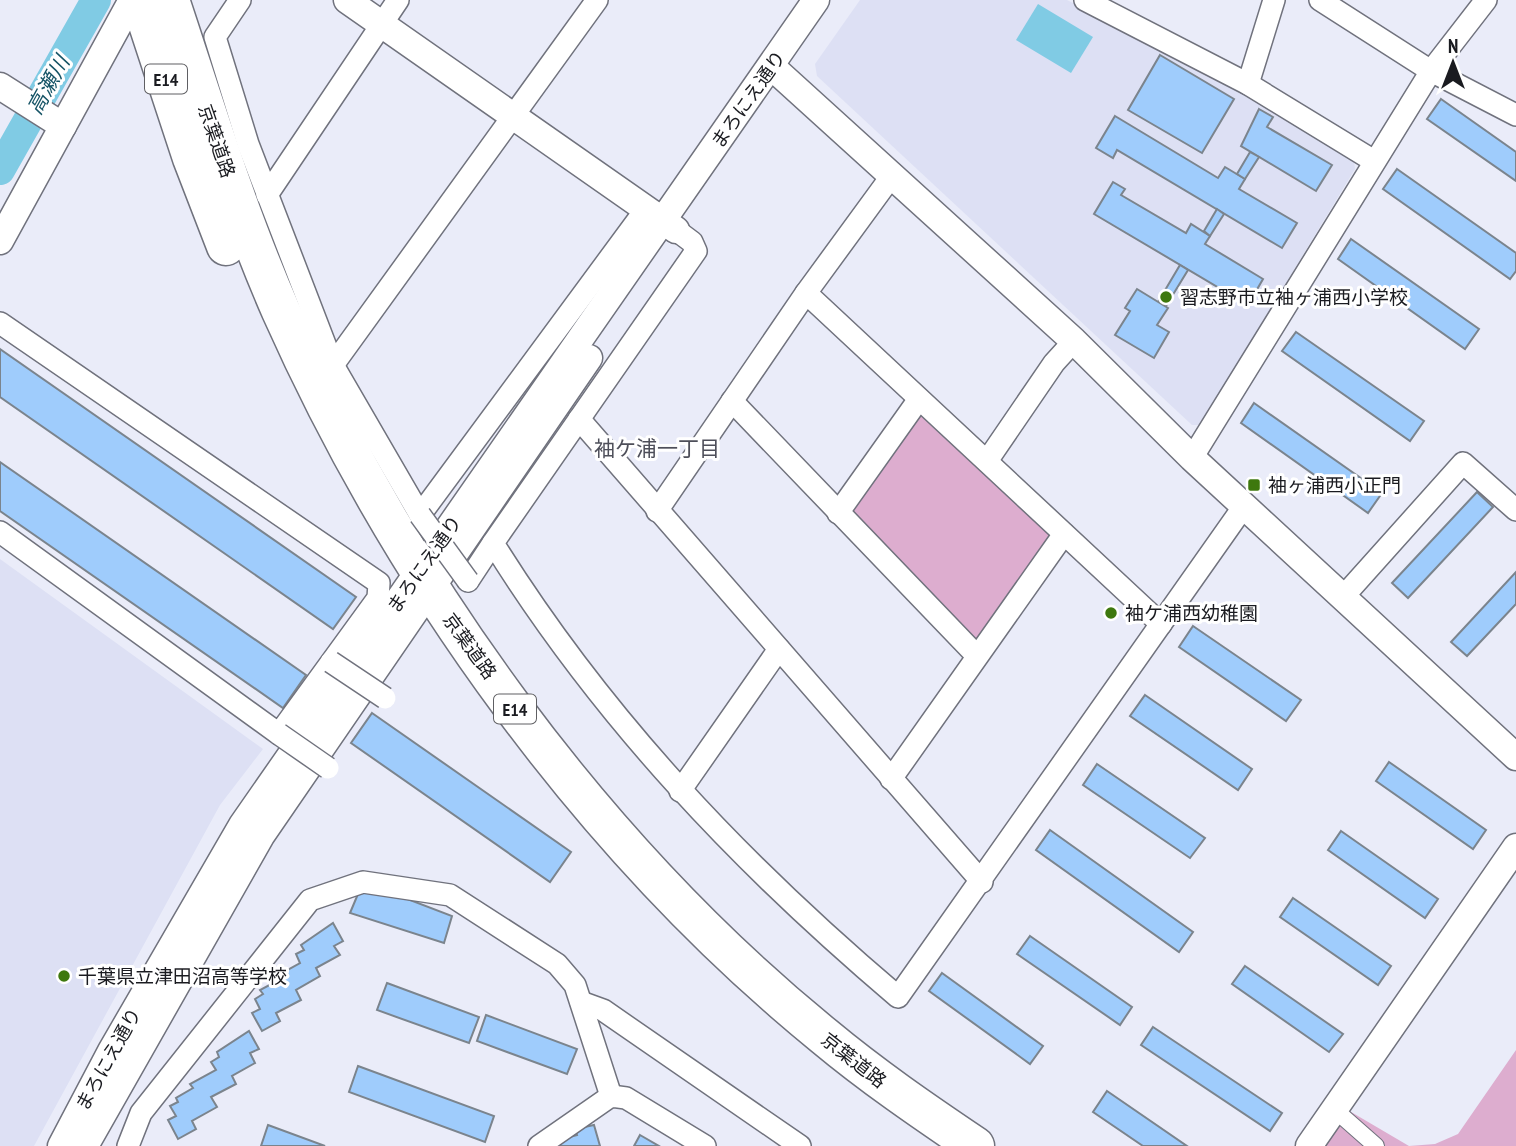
<svg xmlns="http://www.w3.org/2000/svg" width="1516" height="1146" font-family="'PT Sans Narrow','Noto Sans JP',sans-serif">
  <style>
    .built { fill: #dde0f4 }
    .green { fill: #ddadcf }
    .water { fill: #80cbe4 }
    .lines { fill: none; stroke-linecap: round; stroke-linejoin: round }
    .river { stroke: #80cbe4; stroke-width: 30 }
    .building { fill: #9fccfc; stroke: #7b848d; stroke-width: 2 }
    .pedestrian-casing { stroke: #70727d; stroke-width: 18 }
    .minor-casing { stroke: #70727d; stroke-width: 24 }
    .tertiary-casing { stroke: #70727d; stroke-width: 29 }
    .motorway-casing { stroke: #70727d; stroke-width: 41 }
    .pedestrian { stroke: #fff; stroke-width: 16 }
    .minor { stroke: #fff; stroke-width: 21 }
    .tertiary { stroke: #fff; stroke-width: 26 }
    .motorway { stroke: #fff; stroke-width: 38 }
    .minor-bridge-casing { stroke: #70727d; stroke-width: 24; stroke-linecap: butt }
    .minor-bridge { stroke: #fff; stroke-width: 21 }
    .poi-dot { fill: #3e780e; stroke: #fff; stroke-width: 2.5 }
    .labels { text-anchor: middle; dominant-baseline: central; stroke-width: 6; stroke-linejoin: round; paint-order: stroke }
    .shield { fill: #fff; stroke: #5f5f63; stroke-width: 2 }
    .shield-label { font-size: 18px; font-weight: bold; fill: #1a1b20 }
    .street-label { font-size: 19px; fill: #1a1b20; stroke: #fff }
    .poi-label { font-size: 19px; fill: #1a1b20; stroke: #fff; text-anchor: start }
    .water-label { font-size: 21px; font-style: italic; fill: #165466; stroke: #fff }
    .neighbourhood-label { font-size: 21px; fill: #4e4f5a; stroke: #fff }
  </style>
  <rect width="100%" height="100%" fill="#eaecf9"/>
  <g class="built">
    <path d="M860,0h207l178,89 109,72 1,8 -155,256h-8l-375,-349 -2,-12z"/>
    <path d="M0,559l263,190 -43,56 -186,341h-34z"/>
  </g>
  <g class="green">
    <path d="M919,409l134,124 -79,113 -128,-134z"/>
    <path d="M1516,1050v96h-196l26,-37 63,37 26,-2 23,-10z"/>
  </g>
  <path class="water" d="M1038,4l55,33 -22,36 -55,-33z"/>
  <g class="lines">
    <path class="river" d="M0,170l96,-170"/>
  </g>
  <g class="building">
    <path d="M1160,55l74,44 -32,54 -74,-43z"/>
    <path d="M1441,99l75,53v29l-89,-62z"/>
    <path d="M1259,109l14,8 -6,10 65,38 -16,26 -75,-45z"/>
    <path d="M1115,116l103,62 7,-11 20,12 -6,10 58,34 -15,25 -165,-98 -4,8 -17,-10z"/>
    <path d="M1250,152l9,5 -14,22 -8,-5z"/>
    <path d="M1397,169l119,84v18l-6,8 -127,-90z"/>
    <path d="M1113,182l12,7 -4,6 65,38 5,-9 19,12 -5,8 58,35 -15,26 -154,-91z"/>
    <path d="M1217,209l7,5 -14,22 -6,-5z"/>
    <path d="M1351,239l128,90 -14,20 -127,-90z"/>
    <path d="M1180,265l8,5 -22,36 -8,-4z"/>
    <path d="M1137,289l31,19 -11,17 12,7 -15,26 -39,-23 15,-24 -5,-3z"/>
    <path d="M1296,332l128,89 -14,20 -128,-90z"/>
    <path d="M0,349l356,248 -23,32 -333,-232z"/>
    <path d="M1254,403l128,90 -14,20 -127,-90z"/>
    <path d="M0,462l306,213 -23,33 -283,-197z"/>
    <path d="M1477,492l16,15 -85,91 -16,-15z"/>
    <path d="M1516,572v32l-49,52 -16,-14z"/>
    <path d="M1193,626l108,74 -15,21 -107,-74z"/>
    <path d="M1145,695l107,74 -14,21 -108,-74z"/>
    <path d="M372,713l199,139 -21,30 -199,-139z"/>
    <path d="M1389,762l97,68 -13,19 -97,-68z"/>
    <path d="M1097,764l108,74 -15,20 -107,-73z"/>
    <path d="M1050,830l143,102 -14,20 -143,-102z"/>
    <path d="M1341,831l97,68 -13,19 -97,-68z"/>
    <path d="M363,882l89,34 -8,27 -94,-30z"/>
    <path d="M1293,898l98,68 -13,19 -98,-68z"/>
    <path d="M333,923l10,18 -9,5 6,9 -24,13 4,8 -24,14 5,10 -25,13 4,8 -18,10 -10,-18 8,-4 -5,-10 8,-5 -3,-4 17,-9 -2,-4 25,-14 -4,-9 8,-4 -3,-5z"/>
    <path d="M1030,936l102,71 -12,18 -103,-71z"/>
    <path d="M1245,966l98,68 -14,18 -97,-68z"/>
    <path d="M942,973l101,73 -13,18 -101,-73z"/>
    <path d="M387,983l92,34 -10,26 -92,-33z"/>
    <path d="M486,1015l91,34 -10,25 -90,-33z"/>
    <path d="M1153,1027l129,86 -12,18 -129,-86z"/>
    <path d="M249,1031l10,18 -9,4 5,10 -23,13 4,8 -25,13 6,10 -25,14 4,8 -18,10 -10,-19 8,-4 -6,-10 8,-4 -2,-4 17,-10 -3,-4 26,-14 -5,-8 8,-5 -2,-5z"/>
    <path d="M358,1066l136,50 -9,26 -136,-50z"/>
    <path d="M1107,1091l80,55h-44l-50,-34z"/>
    <path d="M268,1125l57,21h-64z"/>
    <path d="M594,1125l6,21h-45l3,-6 19,-5 -2,-6z"/>
    <path d="M640,1135l19,11h-25z"/>
  </g>
  <g class="lines">
    <g class="pedestrian-casing">
      <path id="pedestrian" d="M1334,1109l42,37"/>
    </g>
    <g class="minor-casing">
      <g id="minor">
        <path d="M240,0l-25,37 33,107 85,221 87,150 226,-306"/>
        <path d="M1085,0l163,84 126,77"/>
        <path d="M1320,0l111,71 85,44"/>
        <path d="M1248,84l26,-84"/>
        <path d="M267,195l131,-195"/>
        <path d="M676,230l16,12 4,9 -203,292c109,175 248,321 405,454l346,-491"/>
        <path d="M806,293l355,331"/>
        <path d="M0,323l379,260 -1,15 -99,136 -279,-202"/>
        <path d="M333,365l264,-365"/>
        <path d="M732,401l245,255"/>
        <path d="M579,419l403,463"/>
        <path d="M1192,458l239,-387 55,-71"/>
        <path d="M987,461l67,-98 20,-22"/>
        <path d="M657,511l149,-218 87,-119"/>
        <path d="M838,513l81,-114"/>
        <path d="M468,581l25,-38"/>
        <path d="M1343,597l120,-134 53,47"/>
        <path d="M891,779l173,-245"/>
        <path d="M680,791l99,-142"/>
        <path d="M581,1002l22,8 197,136"/>
        <path d="M128,1146l13,-33 169,-213 53,-18 87,13 107,69 18,21 36,111"/>
        <path d="M539,1146l72,-50 15,2 79,48"/>
      </g>
    </g>
    <g class="tertiary-casing">
      <g id="tertiary">
        <path d="M347,0l329,230"/>
        <path d="M771,66l303,275 118,117 324,299"/>
        <path d="M0,86l63,40"/>
        <path d="M0,241l132,-241"/>
        <path d="M61,1146l50,-95 131,-226 574,-825"/>
        <path d="M85,1146l176,-310 328,-478"/>
        <path d="M1309,1146l207,-299"/>
      </g>
    </g>
    <g class="motorway-casing">
      <g id="motorway">
        <path d="M140,0l52,158 34,88"/>
        <path d="M170,0c35,105 67,211 111,311 121,272 312,537 543,725 48,40 99,75 151,110"/>
      </g>
    </g>
    <use href="#pedestrian" class="pedestrian"/>
    <use href="#minor" class="minor"/>
    <use href="#tertiary" class="tertiary"/>
    <use href="#motorway" class="motorway"/>
    <g class="minor-bridge-casing">
      <g id="minor-bridge">
        <path d="M420,515l48,66"/>
        <path d="M331,662l54,36"/>
        <path d="M279,734l49,34"/>
      </g>
    </g>
    <use href="#minor-bridge" class="minor-bridge"/>
  </g>
  <g class="poi-dot">
    <circle cx="1166" cy="297" r="7"/>
    <rect x="1247" y="478" width="14" height="14" rx="3.5"/>
    <circle cx="1111" cy="613" r="7"/>
    <circle cx="64" cy="976" r="7"/>
  </g>
  <g class="labels">
    <g class="shield">
      <rect x="145" y="64.5" width="42" height="29" rx="5"/>
      <rect x="494" y="694.5" width="42" height="29" rx="5"/>
    </g>
    <g class="shield-label">
      <text x="166" y="79">E14</text>
      <text x="515" y="709">E14</text>
    </g>
    <g class="street-label">
      <text transform="translate(748 99) rotate(-55)">まろにえ通り</text>
      <text transform="translate(217 141) rotate(71)">京葉道路</text>
      <text transform="translate(424 564) rotate(-55)">まろにえ通り</text>
      <text transform="translate(470 646) rotate(54)">京葉道路</text>
      <text transform="translate(108 1059) rotate(-61)">まろにえ通り</text>
      <text transform="translate(854 1060) rotate(38)">京葉道路</text>
    </g>
    <g class="poi-label">
      <text x="1180" y="297">習志野市立袖ヶ浦西小学校</text>
      <text x="1268" y="485">袖ヶ浦西小正門</text>
      <text x="1125" y="613">袖ケ浦西幼稚園</text>
      <text x="78" y="976">千葉県立津田沼高等学校</text>
    </g>
    <g class="water-label">
      <text transform="translate(48 85) rotate(-61)">高瀬川</text>
    </g>
    <g class="neighbourhood-label">
      <text x="657" y="448">袖ケ浦一丁目</text>
    </g>
  </g>
  <g transform="translate(1453 63)" stroke="#ffffff" stroke-width="5" paint-order="stroke">
  <path d="M0-5L12 26L0 18L-12 26Z" fill="#1a1b20"/>
  <text y="-10" font-size="19" font-weight="bold" text-anchor="middle" fill="#1a1b20">N</text>
  </g>
</svg>
